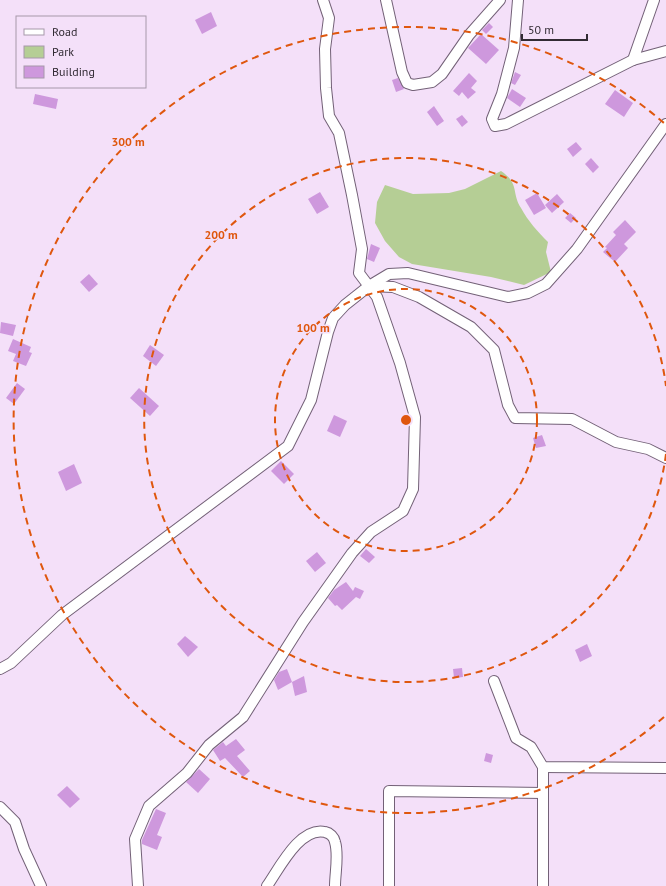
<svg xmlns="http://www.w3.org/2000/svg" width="666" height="886" font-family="'PT Sans',sans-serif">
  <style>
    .green { fill: #b5ce95 }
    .building { fill: #ce98dd }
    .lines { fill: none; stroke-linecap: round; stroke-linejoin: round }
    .minor-casing { stroke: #736177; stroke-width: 12 }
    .minor { stroke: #fff; stroke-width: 10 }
    .ring { fill: none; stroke: #df570e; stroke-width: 2; stroke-dasharray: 7 5 }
    .centre { fill: #df570e; stroke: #f4e0f9; stroke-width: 2 }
    .ring-label { font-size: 12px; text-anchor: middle; font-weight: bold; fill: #df570e; stroke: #f4e0f9; stroke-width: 3; stroke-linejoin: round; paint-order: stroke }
  </style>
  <rect width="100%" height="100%" fill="#f4e0f9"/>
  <path class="green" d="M501,171c19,13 10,21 20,37 7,13 17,24 27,34l-2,10 5,20 -27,13 -33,-8 -79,-13 -13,-7 -14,-16 -10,-18 2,-21 8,-17 28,9 36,-1 16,-4z"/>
  <g class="building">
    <path d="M211,12l6,14 -15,8 -7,-14z"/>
    <path d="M489,23l4,4 -7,7 -4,-4z"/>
    <path d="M481,34l18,16 -13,14 -18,-16z"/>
    <path d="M515,72l6,3 -6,10 -4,-2z"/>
    <path d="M469,73l8,8 -6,7 5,4 -8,7 -6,-7 -3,4 -6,-5z"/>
    <path d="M398,78l6,11 -8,3 -4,-12z"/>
    <path d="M512,89l14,9 -6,9 -13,-9z"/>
    <path d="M615,90l18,13 -9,14 -19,-13z"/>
    <path d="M35,94l23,5 -2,10 -23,-5z"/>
    <path d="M434,106l10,15 -7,5 -10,-14z"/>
    <path d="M462,115l6,7 -6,5 -6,-8z"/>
    <path d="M576,142l6,7 -9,8 -6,-8z"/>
    <path d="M591,158l8,9 -6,6 -8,-9z"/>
    <path d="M320,192l9,15 -12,7 -9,-15z"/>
    <path d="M537,193l9,15 -12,7 -9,-15z"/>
    <path d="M557,194l7,8 -12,11 -7,-8z"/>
    <path d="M570,213l6,5 -5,5 -6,-5z"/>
    <path d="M625,220l11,12 -12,12 4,4 -13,14 -12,-10 4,-4 -2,-1 11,-12 -3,-3z"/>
    <path d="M371,244l9,4 -6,14 -7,-3z"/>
    <path d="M89,274l9,10 -9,8 -9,-10z"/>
    <path d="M1,322l15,3 -3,11 -13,-3z"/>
    <path d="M13,339l18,8 -2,5 3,1 -6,13 -13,-5 3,-7 -8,-3z"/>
    <path d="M150,345l14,10 -8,11 -13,-10z"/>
    <path d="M17,383l8,6 -11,15 -8,-6z"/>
    <path d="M139,388l20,18 -9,10 -20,-18z"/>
    <path d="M334,415l13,6 -7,16 -13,-6z"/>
    <path d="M542,435l4,11 -10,2 -3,-10z"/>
    <path d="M281,461l13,13 -10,10 -13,-13z"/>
    <path d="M74,464l8,19 -16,8 -8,-19z"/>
    <path d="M366,549l9,8 -6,6 -9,-7z"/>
    <path d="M317,552l9,11 -11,9 -9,-11z"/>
    <path d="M346,582l7,9 2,-4 9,4 -4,8 -4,-2 -14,13 -5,-5 -2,1 -7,-8 6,-8z"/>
    <path d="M185,636l13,11 -10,10 -11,-13z"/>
    <path d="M587,644l5,12 -12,6 -5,-12z"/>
    <path d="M462,668l1,9 -9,1 -1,-9z"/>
    <path d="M287,669l5,13 -14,8 -4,-10 5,-8z"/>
    <path d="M304,676l3,16 -12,4 -3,-14z"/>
    <path d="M236,739l9,11 -8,6 13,15 -7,6 -18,-19 -5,3 -7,-11 10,-8 3,4z"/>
    <path d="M486,753l7,2 -2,8 -7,-2z"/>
    <path d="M199,769l11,10 -12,14 -12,-11z"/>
    <path d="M67,786l13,13 -10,9 -13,-13z"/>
    <path d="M156,809l10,4 -9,22 5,2 -5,13 -15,-6v-4z"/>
  </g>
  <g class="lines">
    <g class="minor-casing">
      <g id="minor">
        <path d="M386,0l16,72 5,11 6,2 19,-3 10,-8 27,-39 31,-35"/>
        <path d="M518,0l-4,48 -12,46 -10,25 3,7 11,-2 127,-64 33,-9"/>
        <path d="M633,60l21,-60"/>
        <path d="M369,286l24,1 26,10 52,30 23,23 14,55 7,13 57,1 44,23 32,7 18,9"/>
        <path d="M0,669l11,-6 51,-48 226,-169 23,-46 17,-68 5,-14 12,-13 24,-19 20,-12 19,-1 100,24 20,-4 18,-9 31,-35 89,-125"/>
        <path d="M494,681l22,57 15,9 12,20 123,1"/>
        <path d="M0,807l15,15 9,27 17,37"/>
        <path d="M138,886l-3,-47 14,-33 38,-33 22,-28 34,-28 60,-95 49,-69 19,-21 32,-21 10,-22 2,-72 -15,-54 -23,-66 -18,-24 3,-24 -10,-54 -13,-62 -10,-17 -3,-28 -1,-39 4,-31 -6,-18"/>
        <path d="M267,886c12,-17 33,-60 58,-54 5,1 9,5 10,10 4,13 0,31 0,44"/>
        <path d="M389,886v-95l154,2"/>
        <path d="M543,886v-119"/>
      </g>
    </g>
    <use href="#minor" class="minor"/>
  </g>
  <g class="ring">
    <circle cx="406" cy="420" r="131"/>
    <path d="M666 454A262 262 0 1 1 666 386"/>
    <path d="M664 717A393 393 0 1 1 664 123"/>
  </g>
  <circle cx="406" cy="420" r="6" class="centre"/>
  <g class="ring-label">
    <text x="128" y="146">300 m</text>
    <text x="221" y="239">200 m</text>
    <text x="313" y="332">100 m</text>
  </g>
  <rect x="16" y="16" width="130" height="72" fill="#f4e0f9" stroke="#a698aa"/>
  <rect x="24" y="29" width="20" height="6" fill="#ffffff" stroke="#a698aa"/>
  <text x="52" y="36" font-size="12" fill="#322b34">Road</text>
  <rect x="24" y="46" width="20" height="12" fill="#b5ce95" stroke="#a698aa"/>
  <text x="52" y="56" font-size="12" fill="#322b34">Park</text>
  <rect x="24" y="66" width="20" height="12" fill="#ce98dd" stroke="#a698aa"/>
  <text x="52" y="76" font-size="12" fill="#322b34">Building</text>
  <path d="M522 34v6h65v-6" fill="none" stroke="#322b34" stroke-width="2"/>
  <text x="528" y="34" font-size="12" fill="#322b34" stroke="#f4e0f9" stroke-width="3" paint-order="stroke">50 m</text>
</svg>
